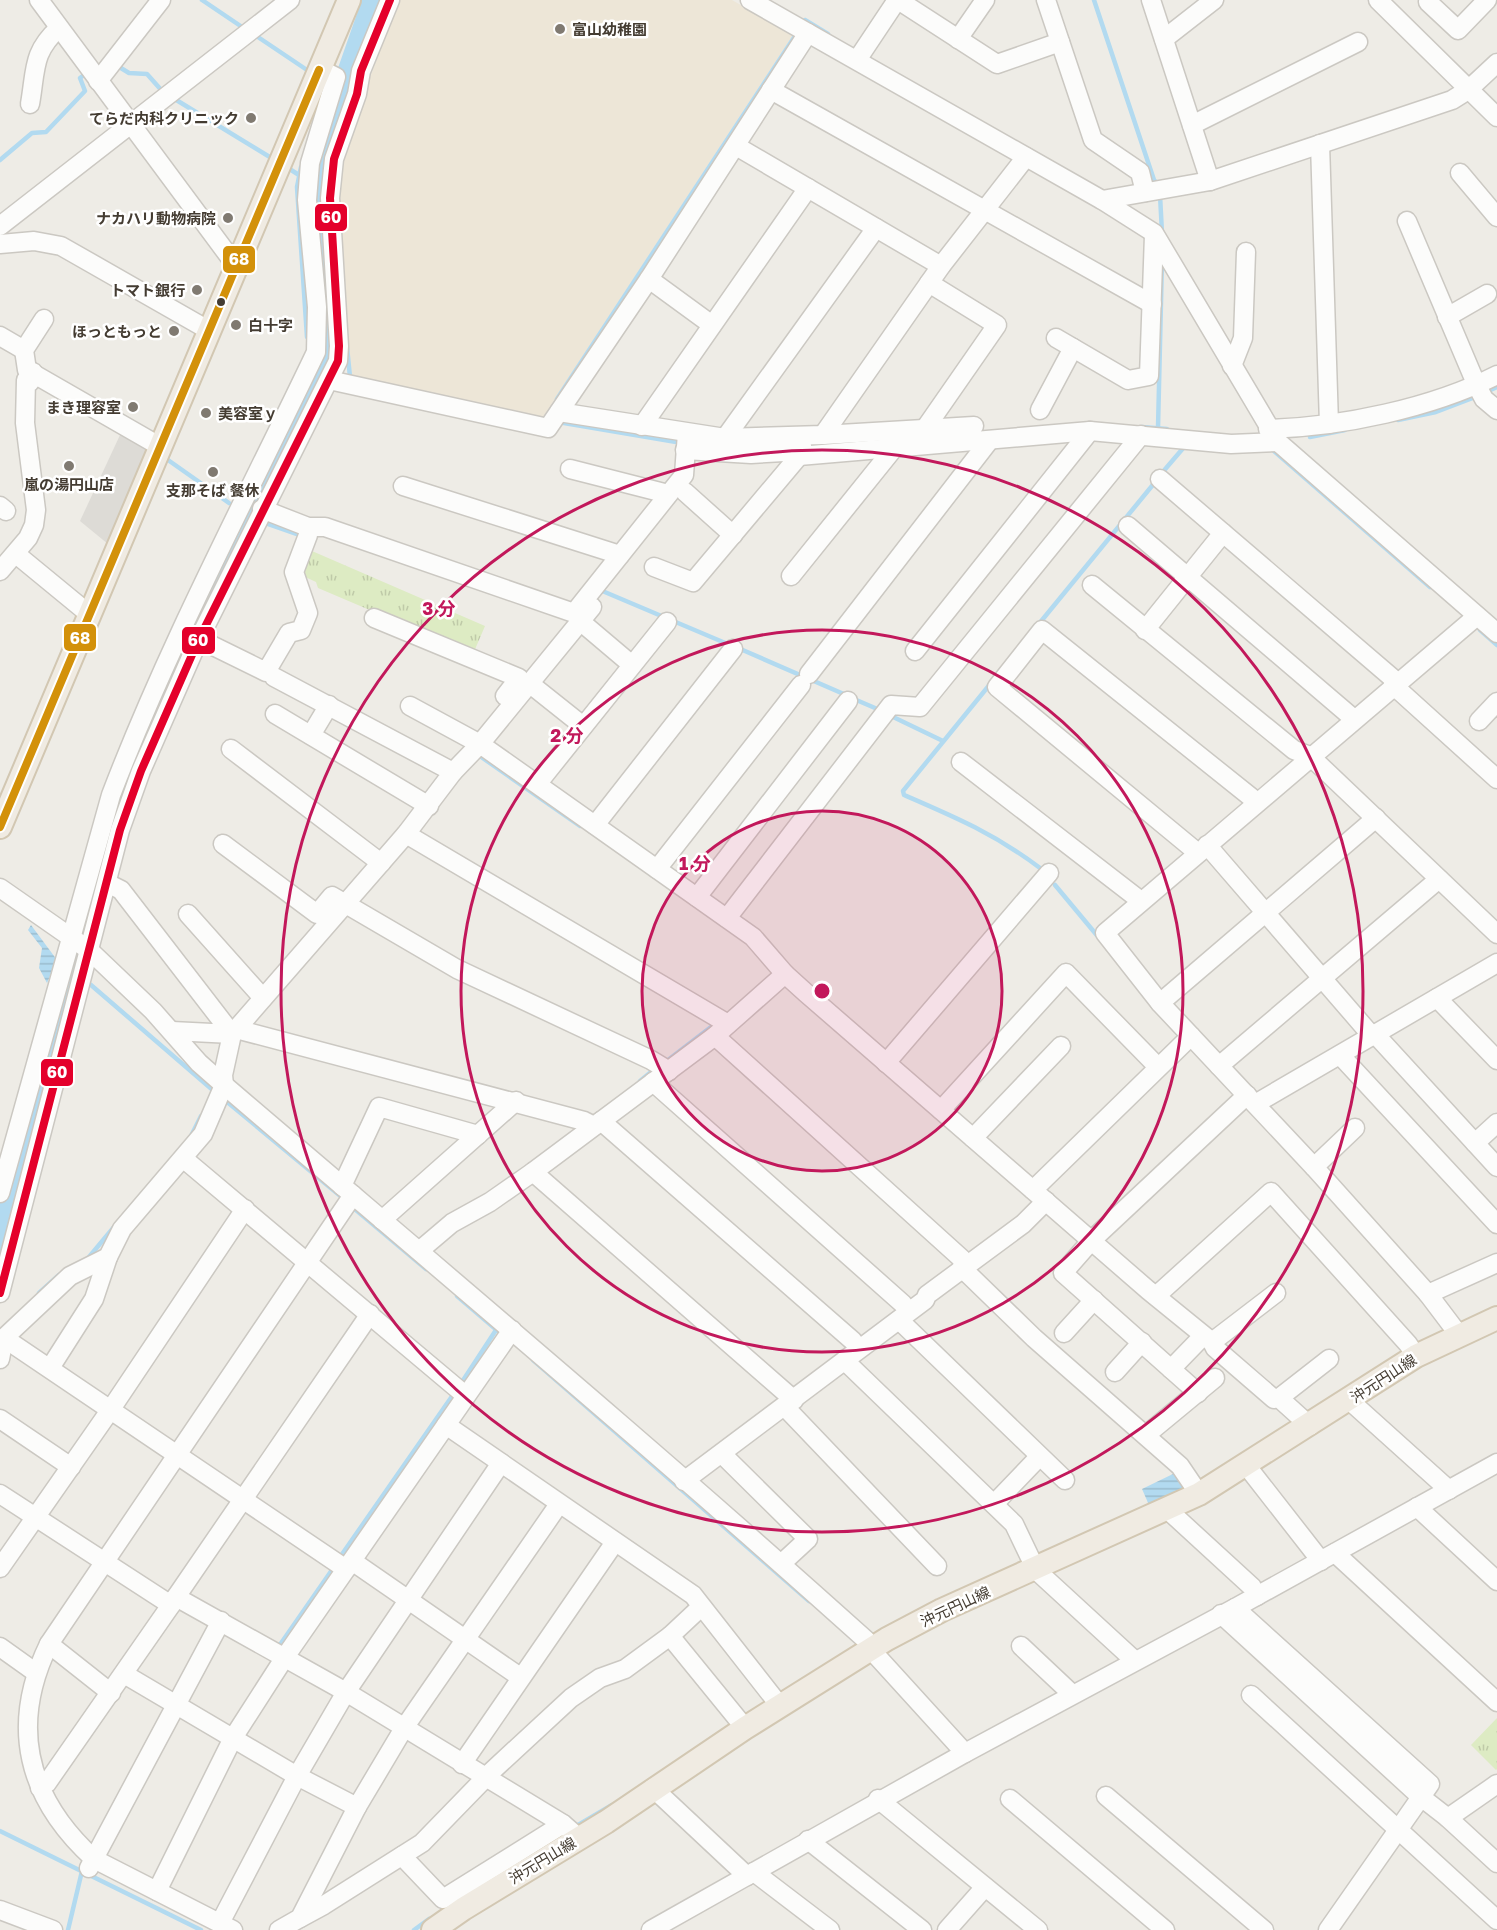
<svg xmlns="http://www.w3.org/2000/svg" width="1497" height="1930" font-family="'Golos Text','Noto Sans JP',sans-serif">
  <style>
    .education { fill: #ede6d7 }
    .grass { fill: url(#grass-tufts) }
    .parking { fill: #dddbd6 }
    .water { fill: url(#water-rules) }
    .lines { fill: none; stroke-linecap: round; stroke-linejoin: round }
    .stream { stroke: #b2daf0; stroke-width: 4.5 }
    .river { stroke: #b2daf0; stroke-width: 27 }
    .minor-casing { stroke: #cbc8c2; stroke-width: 21 }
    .major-casing { stroke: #d2c7b2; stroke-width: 26 }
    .minor { stroke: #fcfcfb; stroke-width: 18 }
    .major { stroke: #f0ebe2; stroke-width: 22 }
    .bus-1-casing { stroke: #fff; stroke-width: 12 }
    .bus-2-casing { stroke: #fff; stroke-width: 12 }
    .bus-1 { stroke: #d3910a; stroke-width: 8 }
    .bus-2 { stroke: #e4002b; stroke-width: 8 }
    .ring { fill: none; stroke: #c2185b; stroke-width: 3 }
    .poi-dot { fill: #807a71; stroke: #fff; stroke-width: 2 }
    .bus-dot { fill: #443c32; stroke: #fff; stroke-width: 2 }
    .labels { text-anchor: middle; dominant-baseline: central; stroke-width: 5; stroke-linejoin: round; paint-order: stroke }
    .poi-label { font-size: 15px; font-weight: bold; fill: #443c32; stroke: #fff; text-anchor: end }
    .street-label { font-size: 15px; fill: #443c32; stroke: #fff }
    .centre { fill: #c2185b; stroke: #fff; stroke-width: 3 }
    .ring-label { font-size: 18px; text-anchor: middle; font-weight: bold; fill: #c2185b; stroke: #fff; stroke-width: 5; stroke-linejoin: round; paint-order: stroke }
    .line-badge { stroke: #fff; stroke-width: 2 }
    .badge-label { font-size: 16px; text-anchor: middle; font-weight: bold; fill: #fff }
  </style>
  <defs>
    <pattern id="grass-tufts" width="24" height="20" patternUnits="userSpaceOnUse" patternTransform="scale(1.5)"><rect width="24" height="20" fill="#ddebc3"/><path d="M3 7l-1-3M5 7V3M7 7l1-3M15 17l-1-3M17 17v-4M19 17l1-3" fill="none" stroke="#bfcaa8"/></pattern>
    <pattern id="water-rules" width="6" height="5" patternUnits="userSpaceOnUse" patternTransform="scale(1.5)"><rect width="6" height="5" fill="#b2daf0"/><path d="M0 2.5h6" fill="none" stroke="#9abcce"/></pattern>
  </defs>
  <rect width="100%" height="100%" fill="#eeece6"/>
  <path class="education" d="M398,0h334l61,35 -250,382 -192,-42 -12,-196 10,-43z"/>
  <g class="grass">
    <path d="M312,551l173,75 -12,28 -155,-66 -2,-6 -15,-7z"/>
    <path d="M1497,1718v51l-1,1 -25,-25z"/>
  </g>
  <path class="parking" d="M120,435l28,15 -40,94 -28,-23z"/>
  <g class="water">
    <path d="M31,925l26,35 -10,23 -8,-15 3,-20 -14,-18z"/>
    <path d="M1175,1473l14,20 -37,19 -10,-23z"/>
  </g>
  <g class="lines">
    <g class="stream">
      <path d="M202,0l43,29"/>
      <path d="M1094,0l60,180 4,4"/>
      <path d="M804,23l1,-3 23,14"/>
      <path d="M252,33l58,39"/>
      <path d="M116,65l13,8 18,1 16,18"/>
      <path d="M173,98l100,61"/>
      <path d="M0,160l32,-27 14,-1 39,-41 -5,-13 4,-3"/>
      <path d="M301,167l-4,20 10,150"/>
      <path d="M288,168l11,7"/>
      <path d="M1160,195l2,38"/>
      <path d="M347,347l3,30"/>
      <path d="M1486,392l11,-5"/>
      <path d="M557,399l238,-363"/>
      <path d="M1398,420l38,-8 42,-16"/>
      <path d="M558,422l124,21"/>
      <path d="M1142,427l25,2"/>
      <path d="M1158,428l4,-168"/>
      <path d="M1310,437l35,-7"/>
      <path d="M1274,451l156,136"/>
      <path d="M168,460l61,43"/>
      <path d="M1161,474l24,-28"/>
      <path d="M262,522l40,14"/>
      <path d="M600,590l130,55"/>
      <path d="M1038,625l118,-144"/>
      <path d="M1480,630l17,15"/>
      <path d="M738,648l108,47"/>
      <path d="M991,683l-88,108 1,4c51,22 91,39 136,73"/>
      <path d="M854,699l28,12"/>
      <path d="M889,715l54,26"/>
      <path d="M477,754l103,72"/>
      <path d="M1055,885l45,54"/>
      <path d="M91,985l124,107"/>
      <path d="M668,1060l43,-33"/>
      <path d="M640,1081l11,-9"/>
      <path d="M226,1101l118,98"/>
      <path d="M191,1136l10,-20"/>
      <path d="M350,1205l76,64"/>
      <path d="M89,1257l25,-30"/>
      <path d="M39,1293l20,-18"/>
      <path d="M457,1296l42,36"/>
      <path d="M533,1360l276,241"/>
      <path d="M460,1385l36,-55"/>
      <path d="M338,1560l117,-168"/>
      <path d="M277,1649l57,-82"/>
      <path d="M573,1828l39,-23"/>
      <path d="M0,1831l201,99"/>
      <path d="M68,1930l14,-59"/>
      <path d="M414,1930l15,-11"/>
    </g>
    <path class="river" d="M0,1251l110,-425c57,-161 139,-313 214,-465l4,-15 -11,-154 12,-57 47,-135"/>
    <g class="minor-casing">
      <g id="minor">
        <path d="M39,0l198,267"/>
        <path d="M750,0l352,200 52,33 124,209 219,191"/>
        <path d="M898,0l99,64 63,-22"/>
        <path d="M1046,0l47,140 47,32 5,20"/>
        <path d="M1151,0l59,181"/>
        <path d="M1378,0l119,117"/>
        <path d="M1430,0l-2,2 30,28 29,-30"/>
        <path d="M958,39l27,-39"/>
        <path d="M1164,39l50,-39"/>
        <path d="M857,60l40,-60"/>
        <path d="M98,81l63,-81"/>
        <path d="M771,90l381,214"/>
        <path d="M30,104c6,-34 2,-52 29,-76"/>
        <path d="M1192,125l166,-83"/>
        <path d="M1320,144l9,280"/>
        <path d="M736,146l205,120"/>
        <path d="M1460,173l37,44"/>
        <path d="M1102,200l108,-19 242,-81 16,-10 29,-27"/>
        <path d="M1407,221l70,165 7,13 13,11"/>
        <path d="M0,226l290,-226"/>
        <path d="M0,244l34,-3 27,5 149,85"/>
        <path d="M649,279l63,46"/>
        <path d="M1447,317l40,-23"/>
        <path d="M44,319l-20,31 3,20 134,77"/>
        <path d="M0,336l24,14"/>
        <path d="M1056,338l72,42 21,-4 5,-141"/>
        <path d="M1232,366l11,-28 3,-86"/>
        <path d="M329,380l219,48 101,-149 159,-246"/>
        <path d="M1040,410l33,-62"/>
        <path d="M559,412l166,26 98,-3 151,-9"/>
        <path d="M642,426l166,-238"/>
        <path d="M1268,429c73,-2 164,-21 229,-54"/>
        <path d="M924,430l73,-105 -68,-42"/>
        <path d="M823,435l118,-169 85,-109"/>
        <path d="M725,438l151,-210"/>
        <path d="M685,450l66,4 51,-3"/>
        <path d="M799,456l291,-25 141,13 47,-2"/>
        <path d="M570,469l98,25"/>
        <path d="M1160,479l237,203"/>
        <path d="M403,486l217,69"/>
        <path d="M685,492l48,43"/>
        <path d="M0,506l6,5"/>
        <path d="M262,509l46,18h17l249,86 110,-138 3,-42"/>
        <path d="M1128,526l226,193"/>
        <path d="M16,554l73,60"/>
        <path d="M654,567l39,15 106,-126 3,-10"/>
        <path d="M0,571l28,-33 6,-13 2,-15 -11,-87 1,-43 4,2 3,-10"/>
        <path d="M791,576l103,-128v-5"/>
        <path d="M1092,585l202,165 16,6 187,178"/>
        <path d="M374,618l145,60 -14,18"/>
        <path d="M580,621l52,44"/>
        <path d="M1145,630l78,-97"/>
        <path d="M199,639l67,33 23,-39 12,-3 7,-17 -14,-41 14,-37v-8"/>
        <path d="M915,651l175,-220"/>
        <path d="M809,674l180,-233"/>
        <path d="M529,683l54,43"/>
        <path d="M1393,685l104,94"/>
        <path d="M410,706l70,38 273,193 32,37 21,19 342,297 64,52 3,6 59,51 5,-1 31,28"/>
        <path d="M275,714l154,92"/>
        <path d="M1479,721l18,-19"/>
        <path d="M311,735l18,-30"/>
        <path d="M231,749l150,114"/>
        <path d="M961,762l180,139"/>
        <path d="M453,772l27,-28 112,-137"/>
        <path d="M538,783l129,-161"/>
        <path d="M595,825l138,-176"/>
        <path d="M406,834l322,190"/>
        <path d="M223,844l94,70 15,-18 125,73 194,91 18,11"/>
        <path d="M1207,845l165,191"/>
        <path d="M1198,853l-201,-166 45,-57 215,172"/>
        <path d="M657,869l144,-184"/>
        <path d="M107,883l14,7 111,144"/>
        <path d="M0,888l89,62 64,61 46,52 25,22c215,184 432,366 642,555l8,13 91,100 270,-145 262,-145"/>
        <path d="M697,897l151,-196"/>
        <path d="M188,914l75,84"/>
        <path d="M727,918l164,-213 29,2 221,-272"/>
        <path d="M1437,998l60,62"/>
        <path d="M1160,1003l216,-185"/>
        <path d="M236,1029l348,92 10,5"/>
        <path d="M172,1031l60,3"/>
        <path d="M1375,1034l122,133"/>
        <path d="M715,1036l247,223 1,10 71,69 146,128 19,28"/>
        <path d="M1340,1055l157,169"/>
        <path d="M886,1063l163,-190"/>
        <path d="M1219,1066l220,-187"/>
        <path d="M653,1082l250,222"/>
        <path d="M1255,1104l242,-141"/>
        <path d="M941,1110l125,-137 92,94"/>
        <path d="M601,1121l252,220"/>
        <path d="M973,1138l88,-92"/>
        <path d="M1475,1143l22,-20"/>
        <path d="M184,1159l281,236"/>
        <path d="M1314,1167l41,-39"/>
        <path d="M533,1172l261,228"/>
        <path d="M342,1186l37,-79 99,28"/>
        <path d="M1033,1190l158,-154"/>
        <path d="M0,1193l111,-398c58,-152 135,-296 205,-443l1,-45 -10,-107 3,-37 26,-86 -16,-8"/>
        <path d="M382,1220l134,-119"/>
        <path d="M419,1251l33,-28 38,-21 43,-30 182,-136 70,-62"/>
        <path d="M0,1293l120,-463 21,-59 58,-132 139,-278 1,-15 -9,-148 4,-39 23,-65 4,-23 29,-71"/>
        <path d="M1428,1294l-114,-127 -154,-164 -55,-70 372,-317"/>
        <path d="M1156,1296l115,-104 137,152 8,12"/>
        <path d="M899,1320l166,160"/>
        <path d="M1064,1333l30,-33"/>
        <path d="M1459,1335l-31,-41 69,-31"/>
        <path d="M4,1338l342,231"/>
        <path d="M1212,1342l64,-49"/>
        <path d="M0,1359l4,-21 66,-62 38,-19 14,-28 81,-95 21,-49 -1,-10 9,-41 174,-200 47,-62 -179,-95"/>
        <path d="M845,1361l169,163 22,46 98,90"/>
        <path d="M50,1368l44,-69 14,-42"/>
        <path d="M1171,1369l32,-33"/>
        <path d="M1115,1372l27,-30"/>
        <path d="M1198,1393l-135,-120 28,-32 156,-146"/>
        <path d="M1279,1398l50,-39"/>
        <path d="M1349,1400l100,90"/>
        <path d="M785,1407l152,159"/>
        <path d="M0,1419l71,48"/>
        <path d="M446,1425l247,170 87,111"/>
        <path d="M1146,1435l69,-57"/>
        <path d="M722,1454l86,85 -27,25"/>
        <path d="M1246,1465l75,96"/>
        <path d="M684,1481l241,-181 2,-5 96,-71 23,-23"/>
        <path d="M0,1494l171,111 5,-8 170,95 217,132 16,14"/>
        <path d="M994,1504l45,-47"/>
        <path d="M1417,1507l80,74"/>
        <path d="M1168,1510l84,77 5,9"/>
        <path d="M1335,1553l162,149"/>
        <path d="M352,1561l168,116"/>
        <path d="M0,1568l111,-159 134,-200"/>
        <path d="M176,1597l194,-283"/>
        <path d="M1235,1608l195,176 -9,13 27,21"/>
        <path d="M1221,1614l200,183 -93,133"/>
        <path d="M670,1636l75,92"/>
        <path d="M49,1644l62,49"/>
        <path d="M1021,1646l51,48"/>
        <path d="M0,1647l35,25"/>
        <path d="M124,1674l173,102 60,31"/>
        <path d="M1251,1695l246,225"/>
        <path d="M462,1764l153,-222"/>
        <path d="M1497,1784l-49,34 49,45"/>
        <path d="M40,1788l7,-5 124,-178"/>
        <path d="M653,1788l94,88"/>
        <path d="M1106,1796l158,134"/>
        <path d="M878,1799l160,131"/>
        <path d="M1010,1799l155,131"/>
        <path d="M808,1840l114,90"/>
        <path d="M402,1856l41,43 120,-75"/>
        <path d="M89,1868l132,-247"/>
        <path d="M754,1872l76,58"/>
        <path d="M157,1891l76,-153 52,-81 227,-327"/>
        <path d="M0,1910l53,20"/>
        <path d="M300,1918l24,-13 98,-62 70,-72 79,-73 29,-20 25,-9 45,-33 31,-29"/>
        <path d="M220,1923l77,-147 49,-84 155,-229"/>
        <path d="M233,1930l-139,-71c-67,-61 -85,-133 -45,-215l304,-449"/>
        <path d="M279,1930l21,-12 57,-111 47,-79 155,-224"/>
        <path d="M651,1930l314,-177"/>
        <path d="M947,1930l38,-43"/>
      </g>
    </g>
    <g class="major-casing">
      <g id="major">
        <path d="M0,827l349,-827"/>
        <path d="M433,1930l30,-21 143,-87 139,-94 142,-89 55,-29 257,-116 217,-138 81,-38"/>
      </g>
    </g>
    <use href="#minor" class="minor"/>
    <use href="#major" class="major"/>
    <g class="bus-1-casing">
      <path id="bus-1" d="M0,827l319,-757"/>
    </g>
    <g class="bus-2-casing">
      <path id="bus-2" d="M0,1293l120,-463 21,-59 58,-132 139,-278 1,-15 -9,-148 4,-39 23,-65 4,-23 29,-71"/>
    </g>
    <use href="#bus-1" class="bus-1"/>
    <use href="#bus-2" class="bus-2"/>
  </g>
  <circle cx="822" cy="991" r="180" fill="#c2185b" fill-opacity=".12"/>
  <g class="ring">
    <circle cx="822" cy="991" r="180"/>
    <circle cx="822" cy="991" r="361"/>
    <circle cx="822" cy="991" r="541"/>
  </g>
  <g class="poi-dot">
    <circle cx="560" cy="29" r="6"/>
    <circle cx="251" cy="118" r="6"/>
    <circle cx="228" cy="218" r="6"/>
    <circle cx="197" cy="290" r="6"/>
    <circle cx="236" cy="325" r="6"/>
    <circle cx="174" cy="331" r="6"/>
    <circle cx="133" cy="407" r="6"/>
    <circle cx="206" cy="413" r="6"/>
    <circle cx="69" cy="466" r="6"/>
    <circle cx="213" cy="472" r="6"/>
  </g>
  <circle class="bus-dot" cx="221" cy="302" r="5"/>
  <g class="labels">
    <g class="poi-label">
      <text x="572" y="29" text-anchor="start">富山幼稚園</text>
      <text x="239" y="118">てらだ内科クリニック</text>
      <text x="216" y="218">ナカハリ動物病院</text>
      <text x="185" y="290">トマト銀行</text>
      <text x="248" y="325" text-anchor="start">白十字</text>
      <text x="162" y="331">ほっともっと</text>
      <text x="121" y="407">まき理容室</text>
      <text x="218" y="413" text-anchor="start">美容室ｙ</text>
      <text x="69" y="484" text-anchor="middle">嵐の湯円山店</text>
      <text x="213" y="490" text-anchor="middle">支那そば 餐休</text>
    </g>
    <g class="street-label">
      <text transform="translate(1383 1378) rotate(-33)">沖元円山線</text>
      <text transform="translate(955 1606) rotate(-25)">沖元円山線</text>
      <text transform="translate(542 1860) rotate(-31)">沖元円山線</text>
    </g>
  </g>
  <circle cx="822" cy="991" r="9" class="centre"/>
  <g class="ring-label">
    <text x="439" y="615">3 分</text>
    <text x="567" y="742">2 分</text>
    <text x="695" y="870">1 分</text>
  </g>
  <g class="line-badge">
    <rect x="314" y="203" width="34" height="29" rx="6" fill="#e4002b"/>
    <rect x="222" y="245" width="34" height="29" rx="6" fill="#d3910a"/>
    <rect x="63" y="623" width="34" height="29" rx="6" fill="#d3910a"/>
    <rect x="181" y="626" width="35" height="29" rx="6" fill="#e4002b"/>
    <rect x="40" y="1058" width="34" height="29" rx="6" fill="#e4002b"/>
  </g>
  <g class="badge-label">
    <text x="331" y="223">60</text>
    <text x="239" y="265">68</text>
    <text x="80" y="644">68</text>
    <text x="198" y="646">60</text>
    <text x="57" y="1078">60</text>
  </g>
</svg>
